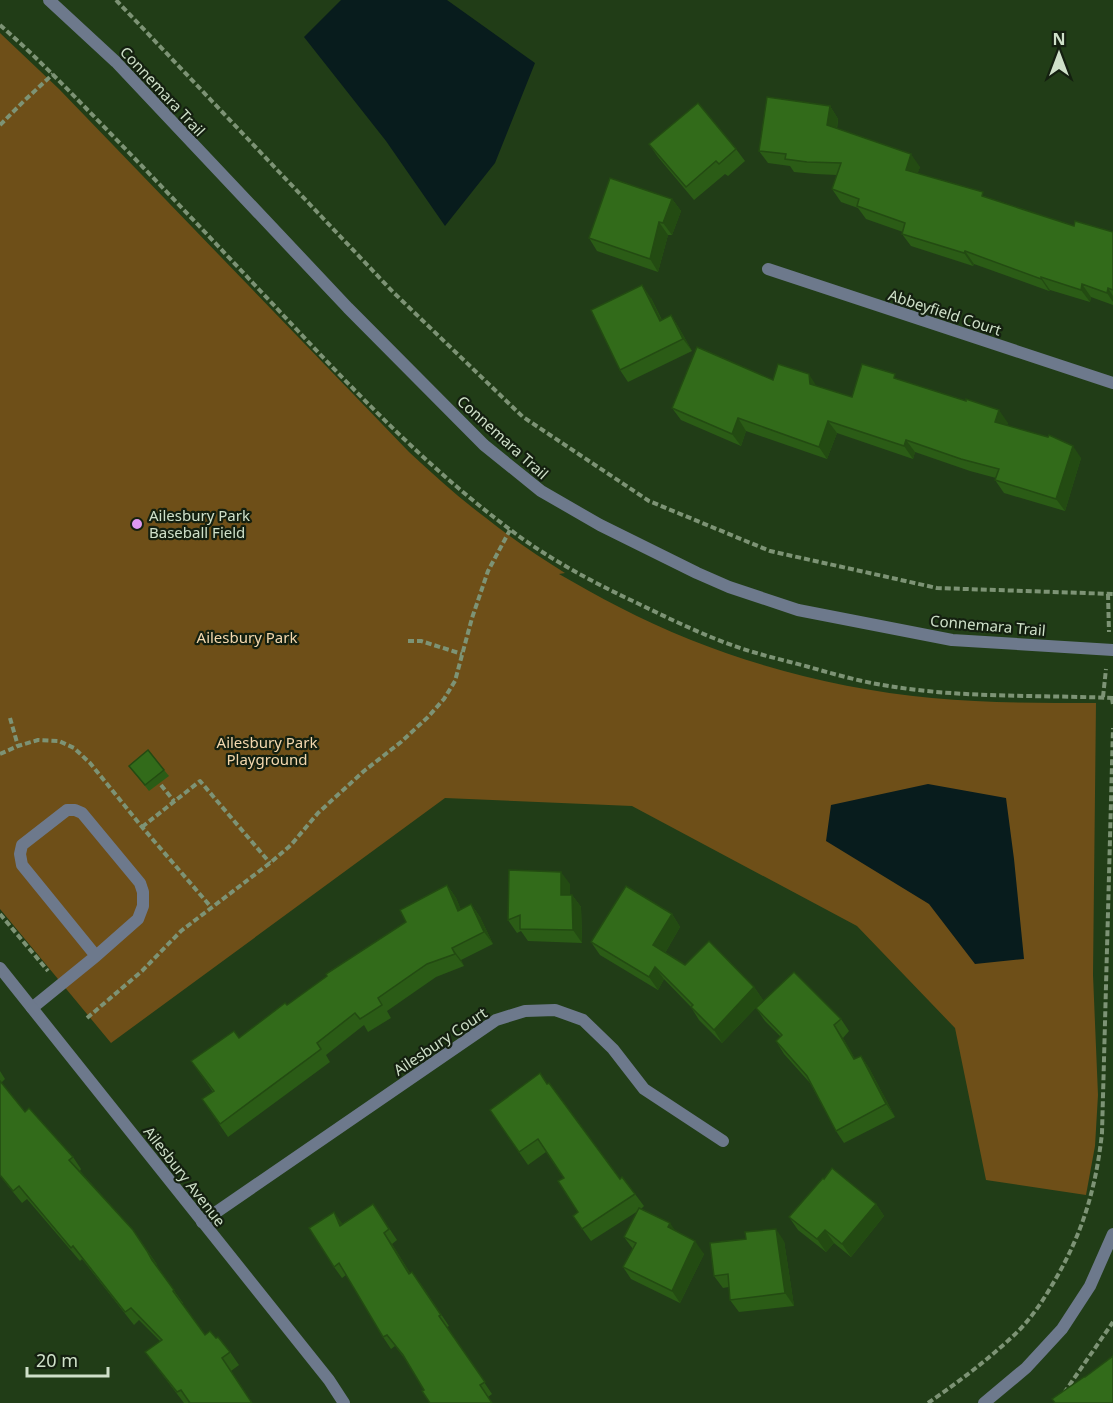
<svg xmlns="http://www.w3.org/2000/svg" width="1113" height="1403" font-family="'Noto Sans',sans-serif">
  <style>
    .green { fill: #6e4f18 }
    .water { fill: #081c1d }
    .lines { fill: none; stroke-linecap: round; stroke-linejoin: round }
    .path { stroke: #7d9375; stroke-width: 4; stroke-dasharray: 6 3; stroke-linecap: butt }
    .service { stroke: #6d798c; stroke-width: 12 }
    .minor { stroke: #6d798c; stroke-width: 12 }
    .tertiary { stroke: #6d798c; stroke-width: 12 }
    .wall { fill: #2b5c16 }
    .shaded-wall { fill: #234b12 }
    .building { fill: #326b1a; stroke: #234b12; stroke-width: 1.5 }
    .poi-dot { fill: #de98f2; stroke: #142010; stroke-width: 2 }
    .labels { text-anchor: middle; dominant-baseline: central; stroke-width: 4.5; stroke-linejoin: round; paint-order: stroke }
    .street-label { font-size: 15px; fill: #cfe0c9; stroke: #142010 }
    .poi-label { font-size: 15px; fill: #cfe0c9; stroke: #142010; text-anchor: start }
    .park-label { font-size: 15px; fill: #f4d8ae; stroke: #142010 }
  </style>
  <rect width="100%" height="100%" fill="#213d17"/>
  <path class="green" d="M0,33l59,56 350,363c25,23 50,46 77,66 25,20 52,38 79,55l-6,1c20,11 40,23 60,33 96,50 206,81 313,91 55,5 109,5 164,5l-3,272 5,120 -3,51 -9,49 -100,-15 -31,-152 -98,-102 -225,-120 -187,-8 -334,245 -111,-134z"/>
  <g class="water">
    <path d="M341,0h106l88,63 -40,100 -50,63 -59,-85 -82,-104z"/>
    <path d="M928,784l78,14 8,61 10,100 -49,5 -46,-60 -103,-63 5,-36z"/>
  </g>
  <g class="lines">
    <g class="path">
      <path d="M116,0l277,292 130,125 126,84 121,50 167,37 176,6"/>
      <path d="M0,25c39,34 75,72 112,110 63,65 125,131 187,197 66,70 132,138 209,196 39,30 84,54 129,75 35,17 70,34 106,46 22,7 44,12 66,18 28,8 57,16 86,20 72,11 146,8 218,11"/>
      <path d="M0,125l25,-25 28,-26"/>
      <path d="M1108,594l1,38"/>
      <path d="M408,641h13l41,13"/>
      <path d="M1103,697l3,-28"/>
      <path d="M1112,698l1,7"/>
      <path d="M10,718l8,28"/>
      <path d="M0,754l18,-8 20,-6 21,1 15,7 16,15 52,64 69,80"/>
      <path d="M161,785l13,16"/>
      <path d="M142,827l58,-46 70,82"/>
      <path d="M0,914l48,57"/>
      <path d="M87,1018l55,-47 39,-40 89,-68 21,-18 27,-32 46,-42 37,-29 27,-25 16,-18 11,-18 17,-63 16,-47 22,-41"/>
      <path d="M1064,1393l49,-71"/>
      <path d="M928,1403c29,-20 57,-41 83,-65 18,-16 32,-37 44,-58 28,-48 41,-92 47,-147l11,-405"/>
    </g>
    <path class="service" d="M32,1008l64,-52 42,-37 5,-13v-14l-3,-9 -58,-70 -7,-3h-8l-45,35 -2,9 2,11 74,91"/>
    <g class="minor">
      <path d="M768,269l345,114"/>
      <path d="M0,968l329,412 15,23"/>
      <path d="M202,1222l294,-202 29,-9 30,-1 28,10 30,29 31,40 79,52"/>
      <path d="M984,1403l42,-35 36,-39 28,-43 23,-52"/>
    </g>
    <path class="tertiary" d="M49,0l67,62 232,246 136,137 57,46 59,34 97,48 32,14 69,23 154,30 161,10"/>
  </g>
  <g class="wall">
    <path d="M830,106l8,13 -1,10 83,38 -3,7 157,52 39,6v73l-22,-8 -1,5 -40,-12 -1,1 -75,-27 -1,2 -62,-20 -9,-12 1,-2 -37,-13 -8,-11 -17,-6 -9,-13 5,-14 -22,-1 -21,-2 -4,-6 -22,-3 -9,-12z"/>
    <path d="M649,144l87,5 9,12 -17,15 -3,-2 -31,26 -36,-43z"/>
    <path d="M672,199l9,12 -9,24h-4l-10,37 -61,-21 -8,-13z"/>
    <path d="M651,298l11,22 9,-5 8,13 13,23 -64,31 -8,-12z"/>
    <path d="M899,380l109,43 -1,2 74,33 -16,53 -61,-18 -9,-13 1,-2 -26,-7 -55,-19 -2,7 -76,-26 -10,26 -81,-28 -5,15 -60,-26 -9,-12 145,-22 35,11z"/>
    <path d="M129,766l35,4 5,6 -20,15z"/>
    <path d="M570,884v11h2l9,12 1,36 -54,-2 -7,-10 -4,2 -9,-13z"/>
    <path d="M447,885l9,13 5,12 10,-6 9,13 13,27 -32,16 3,6 -28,11 -49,34 4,7 -23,14 -4,-7 -38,30 4,7 -102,75 -26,-38 11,-7 -22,-31 48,-23 48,-33 119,-83z"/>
    <path d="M672,914l8,13 -15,26 20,12 69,22 9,13 -41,43 -23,-23 -8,-13 -27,-28 -6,11 -58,-35 -9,-13z"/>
    <path d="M756,1008l85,11 8,12 -6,7 12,21 6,-3 8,12 26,49 -51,26 -8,-12 -26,-48 -26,-29 -8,-13 5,-4 -16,-16z"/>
    <path d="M0,1071l5,8 -4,4 24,29 48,45 8,12 -1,2 53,59 23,33 3,7 24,33h-1l23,32 11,3 14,14 9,13 -51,38h-4l-39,-51 15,-11 -21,-21 -5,5 -52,-66 -2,2 -53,-62 -5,4 -22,-27z"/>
    <path d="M547,1084l73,95 15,15 9,12 -3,3 34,22 29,23 -24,49 -49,-24 -8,-12 10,-18 -9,-12 14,-26 -47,30 -18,-25 5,-4 -14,-34 -18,-26 -18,13 -38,-55z"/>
    <path d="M373,1204l24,36 -5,4 18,29 10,10 29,43 -2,1 45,67 -4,3 -64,-7 -19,-31 -10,-13 -4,3 -8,-12 -37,-62 -4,3 -8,-11 8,-43z"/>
    <path d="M876,1204l8,12 -33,41 -17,-14 -8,9 -28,-22 -9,-13z"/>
    <path d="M784,1241l10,65 -55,6 -9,-12 -1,-13 -6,1 -9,-12z"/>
  </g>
  <g class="shaded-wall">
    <path d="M830,106l8,13 -3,19 -8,-13z"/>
    <path d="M911,154l9,13 -6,16 -8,-13z"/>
    <path d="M672,199l9,12 -9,24 -9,-12z"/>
    <path d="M659,222l9,13 -10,37 -8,-13z"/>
    <path d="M965,251l9,13 -1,2 -9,-13z"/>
    <path d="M1041,277l9,13 -1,1 -8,-12z"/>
    <path d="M1082,284l9,13 -1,5 -9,-12z"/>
    <path d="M642,285l9,13 17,36 -8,-13z"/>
    <path d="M1108,288l5,8v6l-6,-9z"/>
    <path d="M671,315l8,13 13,23 -9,-12z"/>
    <path d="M809,374l8,13 -7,-3z"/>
    <path d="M999,410l9,13 -4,12 -9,-13z"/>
    <path d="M738,418l8,13 -5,15 -9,-12z"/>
    <path d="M828,421l9,12 -10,26 -8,-12z"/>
    <path d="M906,440l9,12 -2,7 -9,-13z"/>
    <path d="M1073,446l8,12 -16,53 -9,-12z"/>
    <path d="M561,872l9,12v24l-9,-13z"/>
    <path d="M447,885l9,13 11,26 -9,-13z"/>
    <path d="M572,895l9,12 1,36 -9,-13z"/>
    <path d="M471,904l9,13 13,27 -9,-12z"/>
    <path d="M672,914l8,13 -18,31 -9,-13z"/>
    <path d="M452,948l9,12 3,6 -9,-12z"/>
    <path d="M655,967l9,12 -6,11 -9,-13z"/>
    <path d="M754,987l9,13 -41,43 -8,-13z"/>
    <path d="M834,1025l9,13 20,34 -9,-13z"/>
    <path d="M861,1056l8,12 26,49 -9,-13z"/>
    <path d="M876,1204l8,12 -33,41 -9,-13z"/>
    <path d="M334,1212l8,11 5,14 -7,-11z"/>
    <path d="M670,1223l9,13 -11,-9z"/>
    <path d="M776,1229l8,12 10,65 -9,-13z"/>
    <path d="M825,1230l9,13 -8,9 -9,-13z"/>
    <path d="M384,1233l8,11 25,41 -8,-11z"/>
    <path d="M695,1241l9,13 -24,49 -8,-12z"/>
    <path d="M147,1251l9,12 4,9 -8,-12z"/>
  </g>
  <g class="building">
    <path d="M767,97l63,9 -3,19 84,29 -5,16 77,22 -1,4 92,30 1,-5 38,11v58l-5,-2 -1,5 -25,-9 -1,6 -40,-13v2l-76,-28 -1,2 -62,-19 3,-11 -48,-17 2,-7 -27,-10 9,-26 -34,-1 -22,-3 1,-5 -27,-3z"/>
    <path d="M698,103l38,46 -17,15 -3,-3 -30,26 -37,-43z"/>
    <path d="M610,178l62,21 -9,24 -4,-1 -9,37 -61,-21z"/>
    <path d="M642,285l18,36 11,-6 12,24 -63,31 -29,-60z"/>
    <path d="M697,347l76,33 5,-16 31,10 1,10 42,13 10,-33 33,10 -1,4 72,23v-2l33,11 -4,12 53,15 1,-2 24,11 -17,53 -61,-19 4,-11 -38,-10 -55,-19 -2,6 -76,-25 -9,26 -81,-29 -6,16 -60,-26z"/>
    <path d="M148,750l16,20 -19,15 -16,-19z"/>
    <path d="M509,870l52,2v23h11l1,35 -53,-1v-14l-12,5z"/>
    <path d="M447,885l11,26 13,-7 13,28 -32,16 3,6 -28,10 -49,34 4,7 -22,14 -5,-6 -38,30 4,6 -101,75 -18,-25 12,-8 -23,-30 43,-30 5,7 46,-35 2,2 40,-29 -1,-2 80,-52 -6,-12z"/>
    <path d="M626,886l46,28 -19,31 32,20 24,-24 45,46 -40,43 -23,-23 2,-2 -38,-38 -6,10 -58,-35z"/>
    <path d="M794,972l47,47 -7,6 20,34 7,-3 25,48 -50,27 -29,-55 -31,-35 6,-6 -26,-27z"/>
    <path d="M540,1073l7,11 2,-1 71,96 2,-2 13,17 -53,35 -9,-13 5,-4 -20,-31 6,-3 -26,-39 -19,13 -29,-42z"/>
    <path d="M0,1081l25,31 4,-4 44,49 -4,3 64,70 14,21 5,9 22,30 -1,1 32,44 5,-4 6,7 2,-1 12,15 -8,6 30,45h-62l-9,-13 -4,2 -32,-40 17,-12 -31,-32 -6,4 -52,-66 -2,2 -52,-62 -6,5 -13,-16z"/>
    <path d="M832,1168l44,36 -34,40 -17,-14 -8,9 -28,-22 34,-39 1,1z"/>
    <path d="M373,1204l16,25 -5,4 25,41 3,-2 29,43 -2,1 46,66 -5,3 12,18h-62l-8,-12 2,-1 -21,-35 -16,-20 -4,2 -44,-74 -5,4 -25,-39 25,-16 6,14z"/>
    <path d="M639,1208l31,15 -2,4 27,14 -23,50 -49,-24 13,-24 -12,-6z"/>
    <path d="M776,1229l9,64 -55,7 -2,-26 -14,2 -4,-33 36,-4 -1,-7z"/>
    <path d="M1113,1356v47h-58l-3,-4 32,-22h1z"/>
  </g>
  <circle class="poi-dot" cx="137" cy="524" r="6"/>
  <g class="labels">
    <g class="street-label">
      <text transform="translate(163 91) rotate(47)">Connemara Trail</text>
      <text transform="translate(945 312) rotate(18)">Abbeyfield Court</text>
      <text transform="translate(503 437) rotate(42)">Connemara Trail</text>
      <text transform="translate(988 625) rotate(5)">Connemara Trail</text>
      <text transform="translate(440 1041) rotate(-34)">Ailesbury Court</text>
      <text transform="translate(185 1176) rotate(52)">Ailesbury Avenue</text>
    </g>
    <g class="poi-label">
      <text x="149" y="515">Ailesbury Park<tspan x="149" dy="17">Baseball Field</tspan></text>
    </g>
    <g class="park-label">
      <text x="247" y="637">Ailesbury Park</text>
      <text x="267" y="742">Ailesbury Park<tspan x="267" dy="17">Playground</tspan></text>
    </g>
  </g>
  <g transform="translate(1059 54)" stroke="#142010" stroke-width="4.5" paint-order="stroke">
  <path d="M0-4.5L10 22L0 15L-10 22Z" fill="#cfe0c9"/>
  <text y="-9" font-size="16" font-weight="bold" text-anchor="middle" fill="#cfe0c9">N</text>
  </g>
  <path d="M27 1367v9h81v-9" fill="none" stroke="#cfe0c9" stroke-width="3"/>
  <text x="36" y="1367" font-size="18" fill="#cfe0c9" stroke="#142010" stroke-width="4.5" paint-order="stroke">20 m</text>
</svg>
